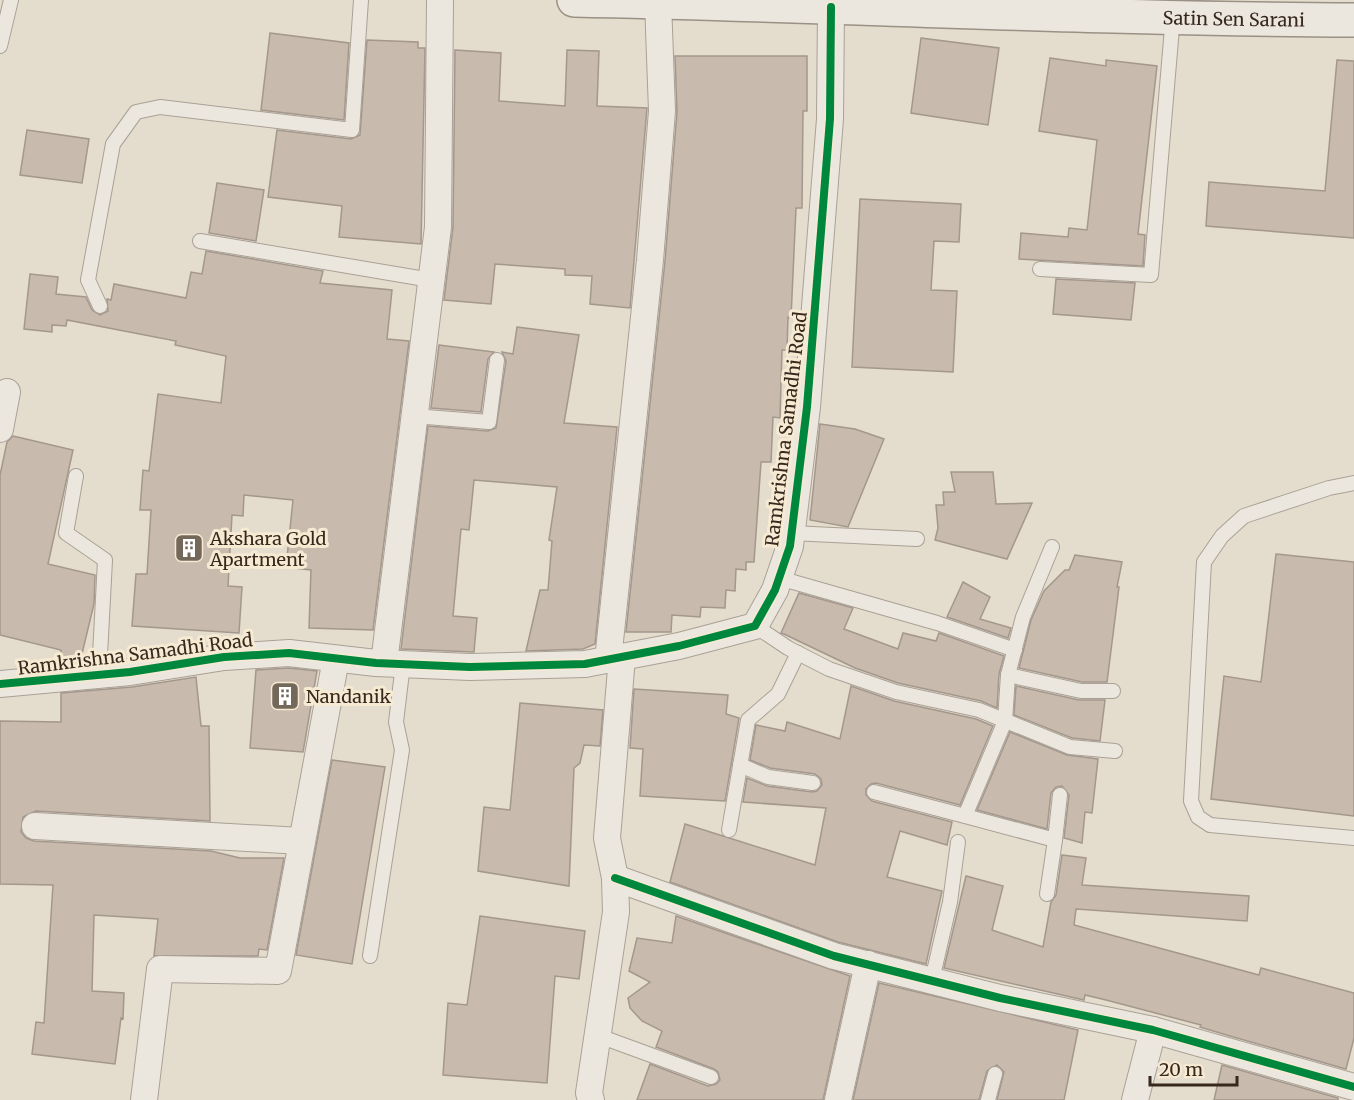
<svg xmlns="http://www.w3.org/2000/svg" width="1354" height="1100" font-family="Merriweather,serif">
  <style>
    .building { fill: #c8baad; stroke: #a4978c; stroke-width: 1.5 }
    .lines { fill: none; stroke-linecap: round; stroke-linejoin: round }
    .service-casing { stroke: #a9a196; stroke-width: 16 }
    .minor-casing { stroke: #a9a196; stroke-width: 28 }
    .secondary-casing { stroke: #999185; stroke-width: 36 }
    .service { stroke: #ece7de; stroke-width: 14 }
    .minor { stroke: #ece7de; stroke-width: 26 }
    .secondary { stroke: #ece7de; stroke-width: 33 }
    .cycleway-casing { stroke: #f6ead2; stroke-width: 11 }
    .cycleway { stroke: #00873e; stroke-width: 8 }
    .labels { text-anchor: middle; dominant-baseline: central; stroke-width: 6; stroke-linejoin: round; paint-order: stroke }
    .street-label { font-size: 18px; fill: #38291e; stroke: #f6ead2 }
    .poi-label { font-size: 18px; fill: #38291e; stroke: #f6ead2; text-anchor: start }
  </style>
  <rect width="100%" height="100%" fill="#e4dccc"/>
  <g class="building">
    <path d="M270,33l79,10 -5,77 -83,-10z"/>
    <path d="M921,38l78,10 -11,77 -77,-12z"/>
    <path d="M367,40l51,2v6h7l-4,196 -82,-7 3,-31 -74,-9 9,-67 74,9 9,-4z"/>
    <path d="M455,50l46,3 -2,48 66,5 2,-56 32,1 -2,55 50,2 -17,200 -40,-4 2,-28 -27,-1v-6l-70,-5 -4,40 -47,-4 9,-73z"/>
    <path d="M675,56h132v55h-4l-1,97h-6l-5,110 -3,-1 -1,33h-5l-2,68 -7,-1 -2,45h-10l-7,100h-8v8l-10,-1 -1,22 -9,-1 -1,18 -24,-1 -1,10 -28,-2 -1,17h-45l39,-371 12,-149z"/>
    <path d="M1050,58l56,8v-6l51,6 -19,168 7,1 -2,31 -124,-7 2,-26 47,4 1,-9 18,2 10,-90 -58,-9z"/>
    <path d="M1337,60l17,1v177l-148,-12 3,-44 116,9z"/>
    <path d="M27,130l62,9 -7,44 -62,-8z"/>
    <path d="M217,183l47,7 -8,51 -47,-8z"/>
    <path d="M860,199l101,5 -2,38 -25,-1 -3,49 26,1 -4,81 -101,-5z"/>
    <path d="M206,251l117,20 -3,12 72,7 -5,49 22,2 -36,289 -64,-2 2,-58 -25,-3 7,-67 -49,-5 -1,21 -11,-1 -4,71 14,1 -3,46 -107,-7 4,-52h11l4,-64h-11l3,-40 6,1 9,-77 63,9 5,-47 -51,-11 1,-4 -109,-21 -1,6 -14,-1v7l-28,-3 6,-55 28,3 -2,17 30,3 6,13 8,5 8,-4 -1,-12 4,1 3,-16 72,14 5,-26 11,2z"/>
    <path d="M1056,279l79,4 -4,37 -78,-6z"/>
    <path d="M517,327l62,8 -15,88 53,4 -22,217 -12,5 -57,2 14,-61h8l4,-49 -3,-1 8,-53 -83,-7 -5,50 -8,-1 -8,87 24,2 -3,34 -73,-3 27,-223 60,5 8,-3 10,-67 -4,-9 11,2z"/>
    <path d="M439,345l55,7 -6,7 -7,53 -50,-4z"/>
    <path d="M820,424l35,5 29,10 -36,88 -38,-7z"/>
    <path d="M13,436l60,14 -25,114 47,11 -1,29 -14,58 -19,1v-13l-61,-15v-160l7,-33z"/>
    <path d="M951,472h42l3,32 36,-1 -25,56 -72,-19 3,-12 -2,-23h8l-1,-13h12z"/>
    <path d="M1276,554l78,8v254l-143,-17 13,-123 37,6z"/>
    <path d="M1075,555l47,7 -5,25h2l-12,95h-25l-63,-14 12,-48 13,-29 21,-21h4z"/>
    <path d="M963,582l27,15 -10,22 31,9 -3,10 -61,-21z"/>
    <path d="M799,593l54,15 -9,21 54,20 5,-16 33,8 3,-8 65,23 -5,18 -2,34 -16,-7 -83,-18 -43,-15 -71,-34 -3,-1z"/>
    <path d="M289,668l28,3 -14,81 -53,-4 6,-78z"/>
    <path d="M196,677l5,49h8l1,95 -174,-10 -13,6 -2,15 5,6 8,3 177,10 29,7h44l-17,92 -8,-1 -1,7h-104l4,-37 -64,-4 -2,76 32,2 -1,26 -2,-1 -6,46 -83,-10 4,-32 8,1 9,-138 -53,-1v-163l61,1v-29l71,-6z"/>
    <path d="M851,686l43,15 82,18 17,7 -33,79 -84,-22 -5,1 -5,5v6l6,6 80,21 -5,23 -47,-14 -13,46 55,14 -16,73 -88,-22 -168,-60 15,-58 130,41 11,-57 -83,-6 4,-24 20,8 45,6 5,-1 5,-6 -1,-6 -6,-5 -45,-6 -20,-8 6,-35 29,6 2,-9 53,17z"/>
    <path d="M1016,686l63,14h26l-5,41 -28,-3 -58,-23z"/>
    <path d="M634,689l94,6 -2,19 13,4 -14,83 -85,-5 3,-47 -13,-1z"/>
    <path d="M520,703l83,7 -3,36 -16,-1 -4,18 -6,5 -5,118 -91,-15 6,-64 26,3z"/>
    <path d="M1010,732l57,23 31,4 -6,54 -7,-1 -3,31 -18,-5 5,-43 -7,-9 -6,1 -5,6 -4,36 -70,-19z"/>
    <path d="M332,760l53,7 -33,197 -56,-9z"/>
    <path d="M1062,855l24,3 -4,27 167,11 -2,25 -171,-12 -2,16 185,50 2,-7 93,25v45l-8,31 -116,-33 -30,-9 1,-2 -95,-25 -21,-5 -1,5 -140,-32 22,-92 37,10 -11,44 51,17 8,-45 5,-7z"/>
    <path d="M480,916l105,15 -6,48 -24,-3 -8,107 -104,-8 5,-72 19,2z"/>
    <path d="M676,916l174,60 -27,124h-186l13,-36 58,22 8,-2 4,-4 -2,-8 -4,-3 -58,-22 6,-16 -20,-10 -12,-13 -2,-10 22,-16 -21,-11 8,-33 35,5z"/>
    <path d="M879,983l199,47 -14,70h-67l7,-28 -7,-7 -10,6 -8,29h-126z"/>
    <path d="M1222,1065l116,33v2h-124z"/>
  </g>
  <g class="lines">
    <g class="service-casing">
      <g id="service">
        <path d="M0,46l11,-46"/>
        <path d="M200,241l231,39"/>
        <path d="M1040,269l111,6 22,-259"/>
        <path d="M100,306l-12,-26 25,-136 23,-32 24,-5 192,23 9,-130"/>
        <path d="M414,416l75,6 8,-62"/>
        <path d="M76,476l-10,57 39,27 -6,114"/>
        <path d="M1354,483l-25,5 -85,28 -22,20 -18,26 -13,239 7,16 12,8 144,13"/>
        <path d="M791,533l126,6"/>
        <path d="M1052,547l-29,70 -15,58 -3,46 -40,95 90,24 5,-45"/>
        <path d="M779,578l158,45 78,27"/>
        <path d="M755,626l33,22 41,21 67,23 83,18 91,37 45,4"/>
        <path d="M1008,675l73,16h32"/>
        <path d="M740,765l28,12 45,6"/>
        <path d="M874,792l91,24"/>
        <path d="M729,830l19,-110 30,-26 20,-41"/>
        <path d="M1047,894l8,-54"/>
        <path d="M370,956l32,-206 -6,-28 7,-58"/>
        <path d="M932,980l18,-78 8,-60"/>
        <path d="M599,1036l112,41"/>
        <path d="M988,1100l7,-26"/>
      </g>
    </g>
    <g class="minor-casing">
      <g id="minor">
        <path d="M0,429l7,-37"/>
        <path d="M608,660l42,-400 12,-149 -4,-109"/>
        <path d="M384,663l54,-436 2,-227"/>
        <path d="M0,684l130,-12 94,-15 65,-4 87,10 94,4 115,-3 94,-18 76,-20 20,-36 15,-44 17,-139 23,-288 1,-112"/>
        <path d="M35,826l266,15"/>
        <path d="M615,878l219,78 166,42 153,32 201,57"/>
        <path d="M144,1100l16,-131 118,2 58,-312"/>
        <path d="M591,1100l-2,-7 27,-181 -1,-34 -8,-40 15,-181"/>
        <path d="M838,1100l30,-136"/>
        <path d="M1135,1100l18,-70"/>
      </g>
    </g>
    <g class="secondary-casing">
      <g id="secondary">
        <path id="s1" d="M574,0c260,5 520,19 780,20"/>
      </g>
    </g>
    <use href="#service" class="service"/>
    <use href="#minor" class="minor"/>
    <use href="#secondary" class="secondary"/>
    <g class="cycleway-casing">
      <g id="cycleway">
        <path d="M0,684l130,-12 94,-15 65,-4 87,10 94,4 115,-3 94,-18 76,-20 20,-36 15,-44 17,-139 23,-288 1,-112"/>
        <path d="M615,878l219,78 166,42 153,32 201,57"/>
      </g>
    </g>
    <use href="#cycleway" class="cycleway"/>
  </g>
  <defs>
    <g id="building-square" transform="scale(1.5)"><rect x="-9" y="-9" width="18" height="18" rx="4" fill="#74685b" stroke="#f6ead2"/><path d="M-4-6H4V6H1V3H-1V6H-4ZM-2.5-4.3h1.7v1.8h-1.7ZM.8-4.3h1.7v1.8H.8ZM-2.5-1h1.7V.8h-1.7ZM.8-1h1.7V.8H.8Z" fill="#fff"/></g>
  </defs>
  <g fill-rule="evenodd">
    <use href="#building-square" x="189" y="548"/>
    <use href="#building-square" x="285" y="696"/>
  </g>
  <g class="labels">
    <g class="street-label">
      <text stroke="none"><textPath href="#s1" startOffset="660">Satin Sen Sarani</textPath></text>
      <text transform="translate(786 429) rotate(-83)">Ramkrishna Samadhi Road</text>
      <text transform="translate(135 654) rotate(-7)">Ramkrishna Samadhi Road</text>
    </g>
    <g class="poi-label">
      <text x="210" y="538">Akshara Gold<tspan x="210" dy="21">Apartment</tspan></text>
      <text x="306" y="696">Nandanik</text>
    </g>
  </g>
  <path d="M1150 1076v9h87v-9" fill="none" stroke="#38291e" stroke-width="3"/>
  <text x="1159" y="1076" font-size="18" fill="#38291e" stroke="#f6ead2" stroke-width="4.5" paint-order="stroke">20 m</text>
</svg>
